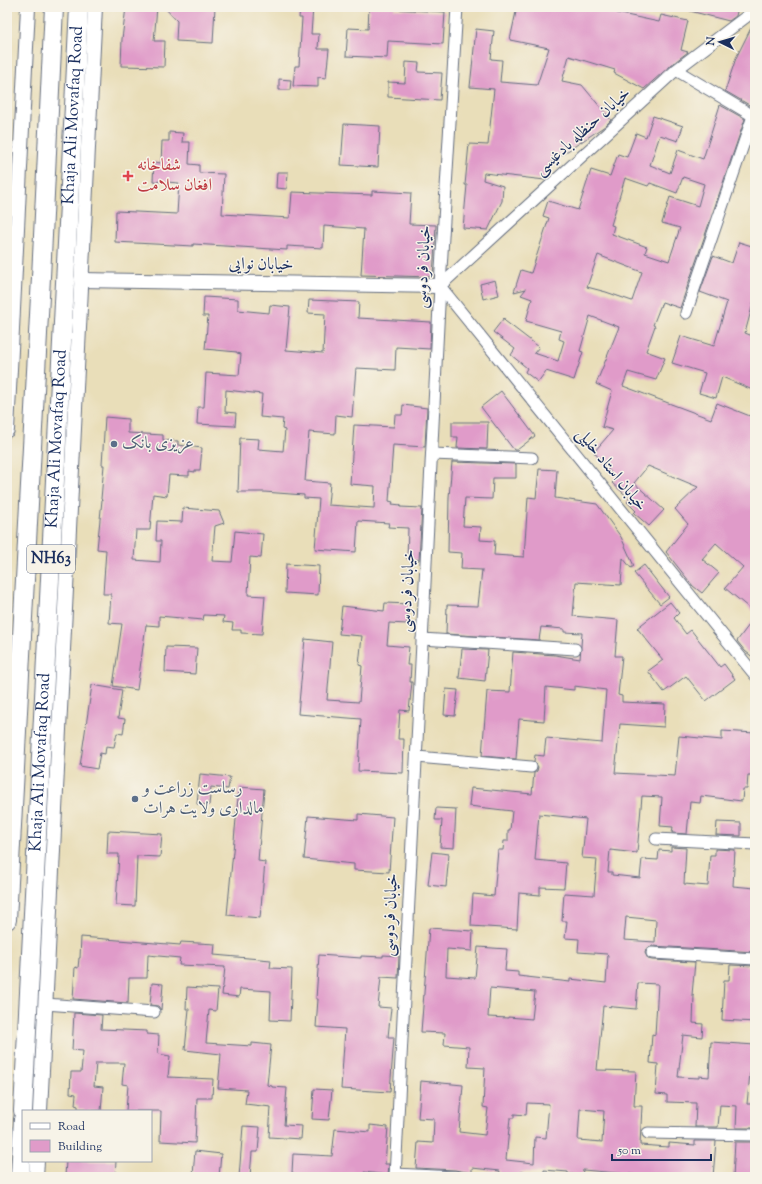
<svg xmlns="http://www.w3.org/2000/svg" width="762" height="1184" font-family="'Sorts Mill Goudy',Amiri,serif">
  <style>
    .building { fill: #e09bc9; fill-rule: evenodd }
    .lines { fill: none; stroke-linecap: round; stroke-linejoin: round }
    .minor-casing { stroke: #636c7e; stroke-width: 13 }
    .tertiary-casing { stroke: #636c7e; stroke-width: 16 }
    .trunk-casing { stroke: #636c7e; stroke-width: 20 }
    .minor { stroke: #fff; stroke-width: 11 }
    .tertiary { stroke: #fff; stroke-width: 14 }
    .trunk { stroke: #fff; stroke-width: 18 }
    .health-dot { fill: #e0444e; stroke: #f7f3e8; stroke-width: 1.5 }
    .service-dot { fill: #5c6f8a; stroke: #f7f3e8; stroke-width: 1.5 }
    .labels { text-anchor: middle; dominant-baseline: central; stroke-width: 3; stroke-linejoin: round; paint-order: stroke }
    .shield { fill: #f7f3e8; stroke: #5d6a87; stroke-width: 1 }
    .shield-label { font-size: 16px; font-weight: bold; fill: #1b2f5e }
    .street-label { font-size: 17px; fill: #1b2f5e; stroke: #f7f3e8 }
    .health-label { font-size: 17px; fill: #be3a42; stroke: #f7f3e8; text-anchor: start }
    .service-label { font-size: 17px; fill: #4e5e75; stroke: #f7f3e8; text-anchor: start }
  </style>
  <rect width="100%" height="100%" fill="#f7f3e8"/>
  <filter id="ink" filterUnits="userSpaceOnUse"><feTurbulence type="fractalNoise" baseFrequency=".025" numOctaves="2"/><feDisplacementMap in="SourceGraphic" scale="8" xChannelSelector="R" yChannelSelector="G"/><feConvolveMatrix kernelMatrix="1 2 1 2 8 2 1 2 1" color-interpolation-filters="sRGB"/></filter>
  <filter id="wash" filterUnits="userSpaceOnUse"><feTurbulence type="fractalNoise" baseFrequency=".012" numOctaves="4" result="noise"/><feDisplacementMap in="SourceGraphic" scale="16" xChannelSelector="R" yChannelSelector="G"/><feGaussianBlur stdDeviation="0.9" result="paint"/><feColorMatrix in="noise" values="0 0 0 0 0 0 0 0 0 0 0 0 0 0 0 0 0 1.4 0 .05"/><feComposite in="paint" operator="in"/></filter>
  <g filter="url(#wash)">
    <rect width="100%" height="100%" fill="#e9deb9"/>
    <g id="blocks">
      <g class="building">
        <path d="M126,7h31l-3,34h11l-1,26 -43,-1 1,-27z"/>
        <path d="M164,7h51l-2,36 -37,-2 1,-20z"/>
        <path d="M300,7h13l-2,27h8l-1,15h11l-3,29 -8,-1v10l-25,-1 2,-20h4l3,-48h-3z"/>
        <path d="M369,7h26l-1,2 51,3 -2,32 -55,-3 -1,17 -41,-2 2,-28 20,1z"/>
        <path d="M517,7h101l-1,6 42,9 2,-7 27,6 -7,29 7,2 -17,13 -27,24 -30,-16 1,-3 -46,-14 -7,25 20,4 29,35 -6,6 -54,36 -2,14 -4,4 -61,-7 -1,7 20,6 -1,15 -14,29 -25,-2 4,-43h-2l4,-41 19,1 6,-56 -24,-2 6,-58 18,2 -3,28 11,1 -2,22 37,3 12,-37 -39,-8z"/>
        <path d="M690,7h48l-2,9 -7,5 -39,-10z"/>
        <path d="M755,20v86l-4,-2v2l-26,-15 11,-33z"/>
        <path d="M406,62l13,1 -1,9 24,1 -2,27 -52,-3v-15l17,1z"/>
        <path d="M279,79l12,1 -1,10h-11z"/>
        <path d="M720,105l25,14 -65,189 -18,-6 -9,23 2,1 -9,25 19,7 -9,22 -28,-8 -5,14 88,33 6,-16 38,15v195l-30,-25 18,-21 -27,-24 -14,16 17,14 -17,20 -9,-7 -27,-34 22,-28 -13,-15 23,-22 -50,-21 -14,17 30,27 -15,16 -15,-13 2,-2 -9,-9 3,-3 -18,-16 4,-4 -22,-27 19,-22 -11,-3 10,-36 -16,-7 23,-57 -29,-11 -10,35 3,1 -9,28 -28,-9 -8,11 -13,-10 2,-4 -16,-13 4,-6 -22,-17 11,-14 1,3 34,26 -5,6 24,8 6,-20 -5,-2 2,-8 -35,-10 6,-22 -11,-4 5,-6 -12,3 7,-22 10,3 18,-55 -6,-2 5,-15 30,9 13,-40 19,6 8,-22 9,3 9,-24 10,4 7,-21 30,10 -5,15 -18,-6 -10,30 20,8 8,-23 25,9zM683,177l21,7 -6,22 -28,-9 -8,26 18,5 -11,33 -24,-8 2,-6 -35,-13 2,-8 -3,-1 14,-47 23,8 2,-3 27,10zM598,255l44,17 -10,29 -26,-9 -19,-5z"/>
        <path d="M344,124l36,2 -2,41 -37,-2z"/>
        <path d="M169,132l14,1 -1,9h8l-1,22 10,1v8l25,1 -2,40 68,4 2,-26 80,3v-4l39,2 -2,31 27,1 -3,52 -72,-2 3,-46 -40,-3 -1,22 -36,-2v4l-94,-6v2l-78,-4 1,-31 61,3 2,-31 -26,-2 1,-19 7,1 1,-22h7z"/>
        <path d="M277,172h11l-1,17 -11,-1z"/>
        <path d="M739,242l16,5v49l-10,37 10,4v54l-33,-14 -6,21 -17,-5 6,-20 -33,-10 9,-27 33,10 13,-44 -27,-10 13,-36 19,7z"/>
        <path d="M495,280l4,15 -16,4 -3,-15z"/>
        <path d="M204,297l34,2v11l31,3 1,-8 20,2 -4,43 37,3 2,-39 -17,-1 1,-13 50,2 -1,16 73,4 -1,27 -34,-2 -1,23 -39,-2 -4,49 -16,-2 -1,19 -26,-2 -4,49 25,2 -2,22 46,3 1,-22 -25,-2 4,-59 40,2 1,-12h7l1,-10 24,3 -2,39 -32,-2 -4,56 4,1 -1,2 9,1 -1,2 22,1 -3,52 -12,-1 1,-31 -20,-1 1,-4 -31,-2 -2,31 -41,-3 4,-50 -15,-1v-3l-40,-3h-26l2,-54 19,1 -1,10 25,2 2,-21 -3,-1 1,-10 -23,-2 2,-23 -36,-4 -1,22 11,1 -1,13 -38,-2 1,-17h6l2,-34 33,2 2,-21 -4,-1v-1l-32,-3 3,-33h-5z"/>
        <path d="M501,391l34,45 -18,14h-3l-33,-43z"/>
        <path d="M105,417l23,2v14l35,2v5l15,1v4l24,3 -2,22h-5v2l-6,-1v5l-20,-1 -2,21 -14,-2 -3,36h-14l-2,30 26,2 1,-21h-5l1,-20 25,1 1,-14 36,3 5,12 -9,3 -3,35 20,1 3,-31 28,3 -2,24 -11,-1 -2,38 17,1 -3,38 -21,-1v-3h-9l1,-7 -10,-1 1,-6 -20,-1 -1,5 -44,-4v10l-13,-1 -9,65 -24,-4 9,-62 -13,-1 2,-29h-8l3,-44 -9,-1 5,-49 -1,-1 3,-34h-2z"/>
        <path d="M452,422h36l-1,27 -30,-1 1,-11h-6z"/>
        <path d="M452,462l64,2v14h-23l-1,21 -27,-1 -2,28 18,1 -1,13 15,1 -1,14 30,2 4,-60 8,1 3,-29 18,1 -2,28 42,6 24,33 13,29 -3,2 -8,-10 -2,27 -45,-3 -3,34 45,4 -3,36h7l-4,39 4,1v6l43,2 -1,23 -44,-3 -5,49 60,3 4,-40 43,4v-9l33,2v19h-1l-1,23h-5l-1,14h-4l-1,12 -41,-5 -1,7 -10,-1 -3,32 -15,-1 1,-6 -13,-1 2,-29 -20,-1 -5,57 -27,-3 -2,22h4v3l28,3 2,-19 16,1 1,-10 12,1v-4l15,1 -2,36 24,2 2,-31h5v-6l20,1 -2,36 22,2v64l-103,-6 -6,3 -1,4 3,6 4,1 43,2 -3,33h2l-1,28 10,1 -1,13 -19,-2 -5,42 21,1v-2l10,1 2,-35 44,3v27l-5,1 -3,31h8v24h-19l1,-22 -17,-1 -2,22h-23l1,-24 -29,-1v-7l-11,-1 2,-30 -8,-1 2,-29 3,1 3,-51 -20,-1 -2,26 -33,-3 -6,64 39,1 -2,35h8l-2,39 29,2v-4l26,2v-4h21l-3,36h-73v-2l-57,-5 -1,5 -14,-1v-2l-24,-2v3l-23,-1 -1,5h-3l-18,-2 1,-4 -28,-3v5l-17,-3 -39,-2 2,-26 15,1 1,-24 -16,-1 3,-37 42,4 -4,47 26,3 3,-27 -5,-1 2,-39 -17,-1 1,-20 -25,-2 1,-12 -24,-1 8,-104 44,3 -1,20 -25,-2 -1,27 29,2 3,-31 29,2 -2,22 13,1v4l52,6v-3l36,4 2,-28 -1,-1 -29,-2 1,-13 -14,-1 2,-17h-5l2,-28 30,2 3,-36 -15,-1 4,-39 -47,-5 -4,46 31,3 -2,25 -24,-1v8l-21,-2 -2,36 -46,-3 2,-32 21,2 4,-46h5l1,-9h4v-11h2l2,-19 -43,-5 2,-18 61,6 2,-21 3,-2 1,-4 -4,-6 1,-6 9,1 2,-18 56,5 4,-53 -32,-4v4l-28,-3 -2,34 -25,-2 -3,40 -34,-3 5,-65 23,1 3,-40 42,3 25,4 2,-26 -18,-1v-3l-23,-2 -2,13 -93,-6 1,-29 31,1 4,-36 -21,-1 1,-16 -14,-1 1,-55zM626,917l30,3 -1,22 -31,-2zM490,988l45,4 -3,27 -24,-2v1l-20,-1zM527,1103l22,1 -3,34 -11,-1 -1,26 -28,-3 4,-42h4v-4l12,1zM580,1109l24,2 -2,31 -24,-2z"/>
        <path d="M286,564l33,2 -1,29 -33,-2z"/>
        <path d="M644,565l25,32 -9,7 -26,-31z"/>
        <path d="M670,602l9,11 -5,5 12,16 5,-4 29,37 4,-3 11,15 -29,22 -20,-25 -22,16 -16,-21 15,-11 -26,-32z"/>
        <path d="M385,603l24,1 -2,20 -18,-1 -2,22 22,2 -2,18h4l-1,17h2l-3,29 -9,-1 -2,29h6l-1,34 -45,-2 3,-52 -63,-5 7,-75 27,3 -5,58 32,2 3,-36 -3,-1 3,-29 -23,-2 3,-28 42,5z"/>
        <path d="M755,617v42l-10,-8 -8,-10z"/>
        <path d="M166,647l31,1 -2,26 -30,-2z"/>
        <path d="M462,649l26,1 -3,31 -26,-3z"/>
        <path d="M92,685l30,5 -4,28 7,1 -2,15 -6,-1 -3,14 -8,-1 -1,8 -5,-1 -3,16 -17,-3z"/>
        <path d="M446,689l12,1 -3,26 -11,-1z"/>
        <path d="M200,774l30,3 -2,12 -17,-2 -2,18 -12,-1z"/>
        <path d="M239,787l25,2 -6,72 7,1 -5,56 -33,-3z"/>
        <path d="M436,808l20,1 -2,39 -14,-1 2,-27h-7z"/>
        <path d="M358,814l35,3 -4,55 -35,-2v-6l-50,-5 4,-43 50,4z"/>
        <path d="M717,822l24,1v13l-25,-1z"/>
        <path d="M108,831l54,3 -2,23 -23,-1 -2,50 -19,-1 3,-51h-12z"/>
        <path d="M432,852l17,2 -3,33 -18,-2z"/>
        <path d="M81,937l99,8 1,-3 34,2 -1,11 57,5 -1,8 22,1 -2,52 -20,-1 1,-29 -31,-2 -1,8 -17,-2 3,-28 -46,-2 1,-7 -32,-3 -1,23h-18l-1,25 -55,-4 2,-32 3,1 1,-10h1z"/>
        <path d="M319,955l42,3v-2l22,1v-2l16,1 -1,22 -17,-1 -3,30 13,1 -3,29h6l-4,55 -49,-3 4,-60 -29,-2 2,-28h-2z"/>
        <path d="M730,965l25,1 -1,44h1v12l-33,-2 2,-40h5z"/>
        <path d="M152,983l11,1 -2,26 -3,-4 -8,-1z"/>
        <path d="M187,987l31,2 -2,22 -7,-1 -3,33 46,3v-3l19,2 -4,40 5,1v1l15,1 -3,37 18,1 -1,13 -32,-2 2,-30 -26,-3 2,-14 -29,-2 3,-34 -36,-4 4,-41h-3z"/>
        <path d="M74,1013l28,2 -1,14 46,2v3l12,1 -1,19 12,2 -2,21 45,2 -1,19h-15l-2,45 -35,-2 1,-30h-35l2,-26 -6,-1 2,-21h-28l-2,23 9,1 -2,24h-17v-2h-6v-3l-3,-1 1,-11 -6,-1 1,-21h10l2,-21 -11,-1z"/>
        <path d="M314,1089l18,1 -3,30 -17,-1z"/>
        <path d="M370,1125l18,2 -3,37h4l-1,11 -24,-3v5h-70v-4h-2l1,-19 39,2 3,-27 35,3z"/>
        <path d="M243,1126l17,1 -2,25h-6l-2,25h-11z"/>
        <path d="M735,1142h20v35h-22z"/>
        <path d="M195,1151l26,3 -2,23 -26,-2z"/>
        <path d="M66,1161h50l-1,16 -50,-1z"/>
      </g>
    </g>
  </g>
  <g filter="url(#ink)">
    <use href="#blocks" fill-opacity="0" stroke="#636c7e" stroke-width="1"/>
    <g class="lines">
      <g class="minor-casing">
        <g id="minor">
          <path d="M755,10l-79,60 -236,216 315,389"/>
          <path d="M676,70l79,47"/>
          <path d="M686,313l67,-197"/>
          <path d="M432,454l100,4"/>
          <path d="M422,639l153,10"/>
          <path d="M417,757l114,10"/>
          <path d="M656,839l99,5"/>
          <path d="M652,953l103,6"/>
          <path d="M45,1004l109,8"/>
          <path d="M648,1133l107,2"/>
          <path d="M395,1174l60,3"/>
          <path d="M395,1177l45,-891 17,-279"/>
        </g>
      </g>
      <g class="tertiary-casing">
        <g id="tertiary">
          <path d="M81,280l359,6"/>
          <path d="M7,430l21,-423"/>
          <path d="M40,1111l55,-1104"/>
          <path d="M36,1177l1,-16"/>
        </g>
      </g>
      <g class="trunk-casing">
        <g id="trunk">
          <path d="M7,920l34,-643 13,-270"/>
          <path id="s1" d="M23,1111l56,-1104"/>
          <path d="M20,1177l3,-58"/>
        </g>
      </g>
      <use href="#minor" class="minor"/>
      <use href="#tertiary" class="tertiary"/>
      <use href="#trunk" class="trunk"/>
    </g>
  </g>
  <path class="health-dot" d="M126 170h4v4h4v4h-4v4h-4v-4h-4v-4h4z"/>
  <g class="service-dot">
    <circle cx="114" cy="444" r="4"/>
    <circle cx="135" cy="799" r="4"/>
  </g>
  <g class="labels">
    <rect class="shield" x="27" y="545" width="48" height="28" rx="3"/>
    <g class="shield-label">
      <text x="51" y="559">NH63</text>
    </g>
    <g class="street-label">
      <text stroke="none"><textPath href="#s1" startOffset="997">Khaja Ali Movafaq Road</textPath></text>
      <text transform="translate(583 132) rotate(-42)">خیابان حنظله بادغیسی</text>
      <text transform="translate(261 265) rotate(1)">خیابان نوایی</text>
      <text transform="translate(424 267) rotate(-87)">خیابان فردوسی</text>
      <text stroke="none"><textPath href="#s1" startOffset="673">Khaja Ali Movafaq Road</textPath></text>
      <text transform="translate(611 470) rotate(51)">خیابان استاد خلیلی</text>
      <text transform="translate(408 591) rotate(-87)">خیابان فردوسی</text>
      <text stroke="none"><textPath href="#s1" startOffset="349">Khaja Ali Movafaq Road</textPath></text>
      <text transform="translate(391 915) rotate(-87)">خیابان فردوسی</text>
    </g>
    <g class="health-label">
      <text x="137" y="166">شفاخانه<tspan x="137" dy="20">افغان سلامت</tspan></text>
    </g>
    <g class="service-label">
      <text x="122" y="444">عزیزی بانک</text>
      <text x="143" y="789">رساست زراعت و<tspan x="143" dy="20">مالداری ولایت هرات</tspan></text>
    </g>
  </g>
  <rect width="762" height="1184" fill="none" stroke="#f7f3e8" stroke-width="24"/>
  <rect x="22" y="1110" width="130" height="52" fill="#f7f3e8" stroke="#9fa5b1"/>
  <rect x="30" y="1123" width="20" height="6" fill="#ffffff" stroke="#9fa5b1"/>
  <text x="58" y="1130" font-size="12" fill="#1b2f5e">Road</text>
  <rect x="30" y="1140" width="20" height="12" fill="#e09bc9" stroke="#9fa5b1"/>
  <text x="58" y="1150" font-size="12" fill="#1b2f5e">Building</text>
  <g transform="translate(720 42) rotate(275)" stroke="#f7f3e8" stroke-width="3" paint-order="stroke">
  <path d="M0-3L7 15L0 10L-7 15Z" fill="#1b2f5e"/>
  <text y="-6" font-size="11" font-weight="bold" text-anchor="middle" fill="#1b2f5e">N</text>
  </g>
  <path d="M612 1154v6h99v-6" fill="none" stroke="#1b2f5e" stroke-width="2"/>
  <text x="618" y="1154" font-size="12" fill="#1b2f5e" stroke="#f7f3e8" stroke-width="3" paint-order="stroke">50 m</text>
</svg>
